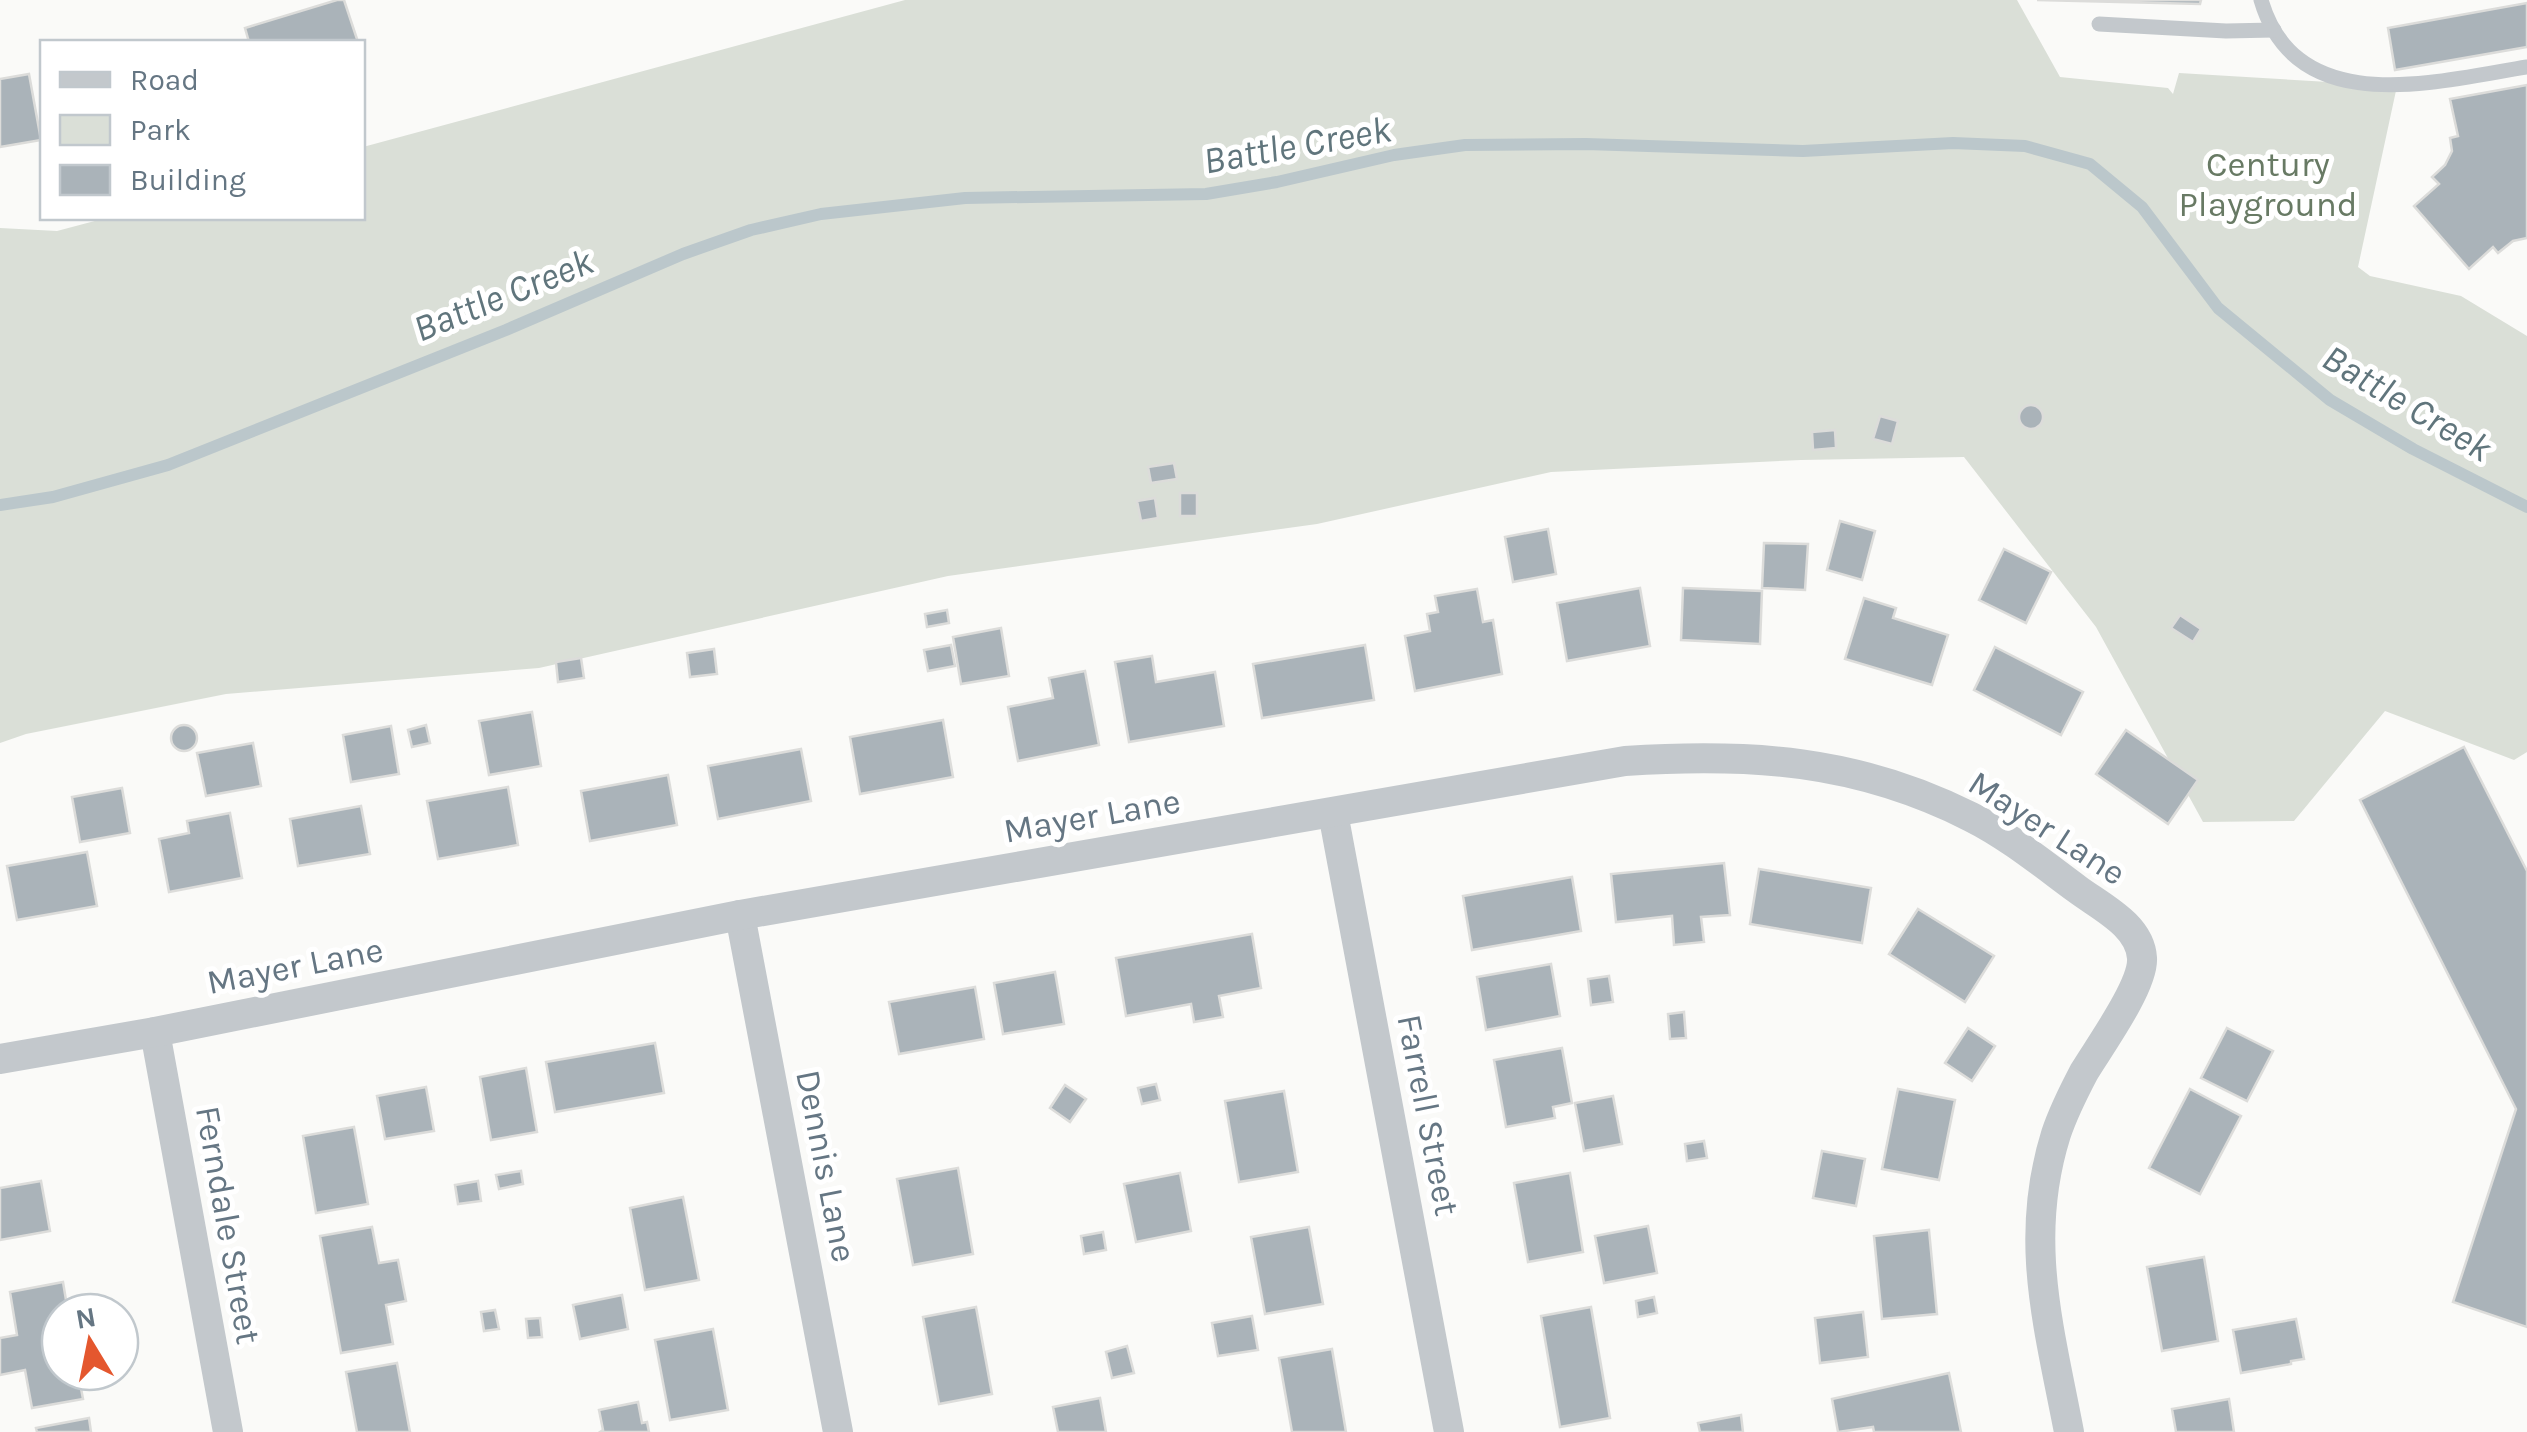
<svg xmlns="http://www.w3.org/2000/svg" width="2527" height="1432" font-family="Karla,sans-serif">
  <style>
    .green { fill: #dadfd7 }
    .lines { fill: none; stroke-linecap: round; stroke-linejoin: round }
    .stream { stroke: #bbc7cb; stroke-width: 12 }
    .building { fill: #aab3b9; stroke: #dcdcda; stroke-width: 2.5 }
    .lane { stroke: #c3c8cc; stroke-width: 15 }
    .street { stroke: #c3c8cc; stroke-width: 30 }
    .labels { text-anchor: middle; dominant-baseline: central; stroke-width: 10; stroke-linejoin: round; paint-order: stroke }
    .park-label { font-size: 35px; fill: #687a64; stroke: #fff }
    .street-label { font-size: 35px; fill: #657683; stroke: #fff }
    .water-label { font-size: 38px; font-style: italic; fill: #60757c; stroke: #fff }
  </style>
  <rect width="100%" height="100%" fill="#fafaf8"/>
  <path class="green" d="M905,0h1112l43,77 108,11 5,6 6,-21 218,13 -39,181 12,9 91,20 66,40v416l-13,8 -129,-49 -91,110 -91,1 -107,-195 -132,-170 -163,3 -250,12 -234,52 -369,52 -409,92 -313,26 -200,40 -26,9v-515l57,3 49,-13h256l1,-71z"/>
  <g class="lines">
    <path class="stream" d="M0,505l53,-8 115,-32 338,-135 177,-76 68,-24 70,-16 144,-16 241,-4 71,-12 117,-27 71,-10 121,-1 217,7 150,-8 72,3 65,18 52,43 76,101 112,92 83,49 114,58"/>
  </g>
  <g class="building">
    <path d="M337,0h7l14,42h-109l-4,-14z"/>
    <path d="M2037,0h164l-1,4z"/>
    <path d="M2527,3v44l-132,23 -7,-42z"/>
    <path d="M29,74l12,66 -41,7v-68z"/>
    <path d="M2527,85v153l-14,3 -15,12 -5,-6 -24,22 -55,-63 25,-22 -7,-7 13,-12 7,-14 -2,-13 8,-2 -8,-37z"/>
    <circle cx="2031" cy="417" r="12"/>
    <path d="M1880,416l18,5 -6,23 -19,-5z"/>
    <path d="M1835,430l1,18 -23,2 -1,-18z"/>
    <path d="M1174,463l3,16 -26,4 -3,-16z"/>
    <rect x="1180" y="493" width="17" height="23"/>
    <path d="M1155,498l3,20 -17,3 -4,-20z"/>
    <path d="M1840,521l35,10 -13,49 -35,-10z"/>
    <path d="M1548,529l8,45 -43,8 -8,-45z"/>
    <path d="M1764,543l44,1 -3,46 -43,-2z"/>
    <path d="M2004,549l47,23 -25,51 -47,-23z"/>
    <path d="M1640,588l10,58 -83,15 -10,-58z"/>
    <path d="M1683,588l79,3 -2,53 -79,-4z"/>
    <path d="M1477,589l6,33 10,-2 9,54 -87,17 -10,-55 25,-5 -3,-17 11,-2 -3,-16z"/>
    <path d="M1864,598l32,10 -3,10 55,17 -16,50 -87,-26z"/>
    <path d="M947,610l2,13 -22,4 -2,-13z"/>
    <path d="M2180,615l21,14 -8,13 -22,-14z"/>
    <path d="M1001,628l8,48 -48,8 -8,-47z"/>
    <path d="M951,645l4,21 -27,5 -4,-21z"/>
    <path d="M1365,645l9,55 -112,18 -9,-54z"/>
    <path d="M1995,647l88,45 -22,43 -87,-45z"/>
    <path d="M714,649l3,25 -27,3 -3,-24z"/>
    <path d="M1152,656l4,26 59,-10 9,54 -95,16 -14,-80z"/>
    <path d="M581,658l3,20 -26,4 -2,-20z"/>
    <path d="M1085,671l14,74 -81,16 -10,-54 45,-9 -4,-20z"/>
    <path d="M532,712l9,54 -52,9 -10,-54z"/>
    <path d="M943,720l10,57 -93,17 -10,-57z"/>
    <path d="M426,725l4,18 -18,4 -4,-17z"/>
    <circle cx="184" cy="738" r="13"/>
    <path d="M391,726l8,48 -48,8 -8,-47z"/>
    <path d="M2126,730l72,50 -30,44 -72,-50z"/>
    <path d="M253,743l8,43 -55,10 -9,-43z"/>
    <path d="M2464,747l63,124v456l-74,-25 63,-193 -156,-309z"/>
    <path d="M801,749l10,52 -93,18 -10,-53z"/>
    <path d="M668,775l9,50 -87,16 -9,-50z"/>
    <path d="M508,787l10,58 -80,14 -11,-58z"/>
    <path d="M122,788l8,45 -50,9 -8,-45z"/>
    <path d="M361,806l9,48 -72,12 -8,-47z"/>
    <path d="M230,813l12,65 -73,14 -10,-53 30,-6 -2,-12z"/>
    <path d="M87,852l10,54 -80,14 -10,-54z"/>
    <path d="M1724,863l6,52 -29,2 3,25 -30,3 -2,-29 -56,6 -5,-48z"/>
    <path d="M1759,869l112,19 -9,55 -112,-19z"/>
    <path d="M1572,877l9,54 -109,19 -9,-54z"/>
    <path d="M1918,909l76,47 -29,46 -76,-48z"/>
    <path d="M1252,934l9,54 -42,8 4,21 -29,5 -3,-18 -65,12 -10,-58z"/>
    <path d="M1551,964l9,52 -74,14 -9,-53z"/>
    <path d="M1055,972l9,52 -61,10 -9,-51z"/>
    <path d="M1609,976l4,26 -22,3 -3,-26z"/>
    <path d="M975,987l9,52 -85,15 -10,-52z"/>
    <path d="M1684,1012l2,26 -16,1 -2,-25z"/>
    <path d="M1968,1028l27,18 -23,35 -27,-18z"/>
    <path d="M2227,1028l46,23 -26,50 -46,-23z"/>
    <path d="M655,1043l9,50 -109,19 -9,-50z"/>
    <path d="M1562,1048l10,55 -19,4 2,11 -49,9 -12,-67z"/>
    <path d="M526,1068l11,64 -46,8 -11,-63z"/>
    <path d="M1156,1084l4,16 -18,4 -4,-16z"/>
    <path d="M1065,1085l21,14 -16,23 -20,-14z"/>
    <path d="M426,1087l8,44 -49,8 -8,-43z"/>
    <path d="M1898,1089l57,11 -16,80 -57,-11z"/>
    <path d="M2190,1089l51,27 -41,78 -51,-26z"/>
    <path d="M1284,1091l14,81 -59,10 -14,-81z"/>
    <path d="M1613,1096l9,48 -38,7 -9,-48z"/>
    <path d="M354,1127l14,77 -52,9 -13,-77z"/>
    <path d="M1704,1141l3,17 -20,3 -2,-17z"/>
    <path d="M1822,1151l43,8 -9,47 -43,-8z"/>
    <path d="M958,1168l15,86 -60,11 -16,-86z"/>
    <path d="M521,1171l2,13 -24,5 -3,-14z"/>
    <path d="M1180,1173l11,58 -55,11 -12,-58z"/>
    <path d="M1570,1173l13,79 -55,10 -14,-79z"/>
    <path d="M41,1181l9,50 -50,9v-52z"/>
    <path d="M478,1181l3,20 -23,3 -3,-19z"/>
    <path d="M683,1197l16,83 -54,10 -15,-82z"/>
    <path d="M1648,1226l9,47 -53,10 -9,-47z"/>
    <path d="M372,1227l7,36 19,-3 8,41 -20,4 7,39 -52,9 -21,-117z"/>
    <path d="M1309,1227l14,77 -58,10 -14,-77z"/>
    <path d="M1929,1230l8,84 -55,5 -8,-83z"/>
    <path d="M1103,1232l3,18 -22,4 -3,-18z"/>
    <path d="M2204,1257l14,84 -56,10 -15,-84z"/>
    <path d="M63,1282l5,30h-8v60h18l5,27 -51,9 -7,-38 -25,5v-37l17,-3 -7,-43z"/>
    <path d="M622,1295l6,34 -48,10 -7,-34z"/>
    <path d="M1654,1297l3,16 -19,4 -2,-16z"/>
    <path d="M976,1307l16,87 -53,10 -16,-87z"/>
    <path d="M1591,1307l19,111 -50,9 -19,-111z"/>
    <path d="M495,1310l4,19 -15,2 -3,-19z"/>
    <path d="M1863,1312l5,45 -48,6 -5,-45z"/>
    <path d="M1252,1316l6,34 -40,6 -6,-33z"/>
    <path d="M540,1318l2,19 -14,1 -2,-19z"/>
    <path d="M2296,1319l8,40 -13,2v3l-50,9 -8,-43z"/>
    <path d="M713,1329l15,81 -58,10 -15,-80z"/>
    <path d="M1127,1346l7,27 -22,5 -6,-26z"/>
    <path d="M1332,1349l14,83h-54l-13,-74z"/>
    <path d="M397,1363l13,69h-53l-11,-60z"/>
    <path d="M1949,1373l12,59h-87l-1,-5 -35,5 -6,-33z"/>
    <path d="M1100,1398l6,34h-48l-5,-25z"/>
    <path d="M2229,1399l5,33h-58l-4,-23z"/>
    <path d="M638,1402l4,21 5,-1 2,10h-49l3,-2 -4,-20z"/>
    <path d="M1741,1415l2,17h-43l-2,-9z"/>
    <path d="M89,1418l2,14h-54l-1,-4z"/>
  </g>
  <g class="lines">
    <g class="lane">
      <path d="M2261,0c35,120 174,82 266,67"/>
      <path d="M2099,24l127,7 48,-1"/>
    </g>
    <g class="street">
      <path d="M1333,813l116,619"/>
      <path d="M740,915l98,517"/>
      <path d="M155,1032l73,400"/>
      <path d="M0,1059l155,-27 585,-117 885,-154c125,-8 231,-2 346,56 38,19 72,47 106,72 24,18 63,36 65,69 2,27 -43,89 -58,114 -10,19 -21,41 -28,62 -33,105 -7,193 13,298"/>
    </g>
  </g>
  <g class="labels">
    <g class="park-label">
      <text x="2268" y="164">Century<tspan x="2268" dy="40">Playground</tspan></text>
    </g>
    <g class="street-label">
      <text transform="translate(1092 816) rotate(-10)">Mayer Lane</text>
      <text transform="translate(2047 828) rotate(33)">Mayer Lane</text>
      <text transform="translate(295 966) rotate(-11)">Mayer Lane</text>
      <text transform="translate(1428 1115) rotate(79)">Farrell Street</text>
      <text transform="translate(826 1166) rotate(79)">Dennis Lane</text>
      <text transform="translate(228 1225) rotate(80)">Ferndale Street</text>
    </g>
    <g class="water-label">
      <text transform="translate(1297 145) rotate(-10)">Battle Creek</text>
      <text transform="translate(503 295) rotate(-22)">Battle Creek</text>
      <text transform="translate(2407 403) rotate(31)">Battle Creek</text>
    </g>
  </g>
  <rect x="40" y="40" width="325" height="180" fill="#ffffff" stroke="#c1c8cd" stroke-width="2.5"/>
  <rect x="60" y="72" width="50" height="15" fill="#c3c8cc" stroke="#c1c8cd" stroke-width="2.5"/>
  <text x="130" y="90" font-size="30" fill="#657683">Road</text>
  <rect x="60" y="115" width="50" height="30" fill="#dadfd7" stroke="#c1c8cd" stroke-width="2.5"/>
  <text x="130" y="140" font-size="30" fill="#657683">Park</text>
  <rect x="60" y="165" width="50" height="30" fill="#aab3b9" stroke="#c1c8cd" stroke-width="2.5"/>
  <text x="130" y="190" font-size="30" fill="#657683">Building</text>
  <g transform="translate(90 1342) rotate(350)"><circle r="48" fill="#ffffff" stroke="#c1c8cd" stroke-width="2.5"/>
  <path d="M0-8L18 38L0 25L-18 38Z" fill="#e4572e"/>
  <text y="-15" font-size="28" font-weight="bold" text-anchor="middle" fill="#657683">N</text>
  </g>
</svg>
